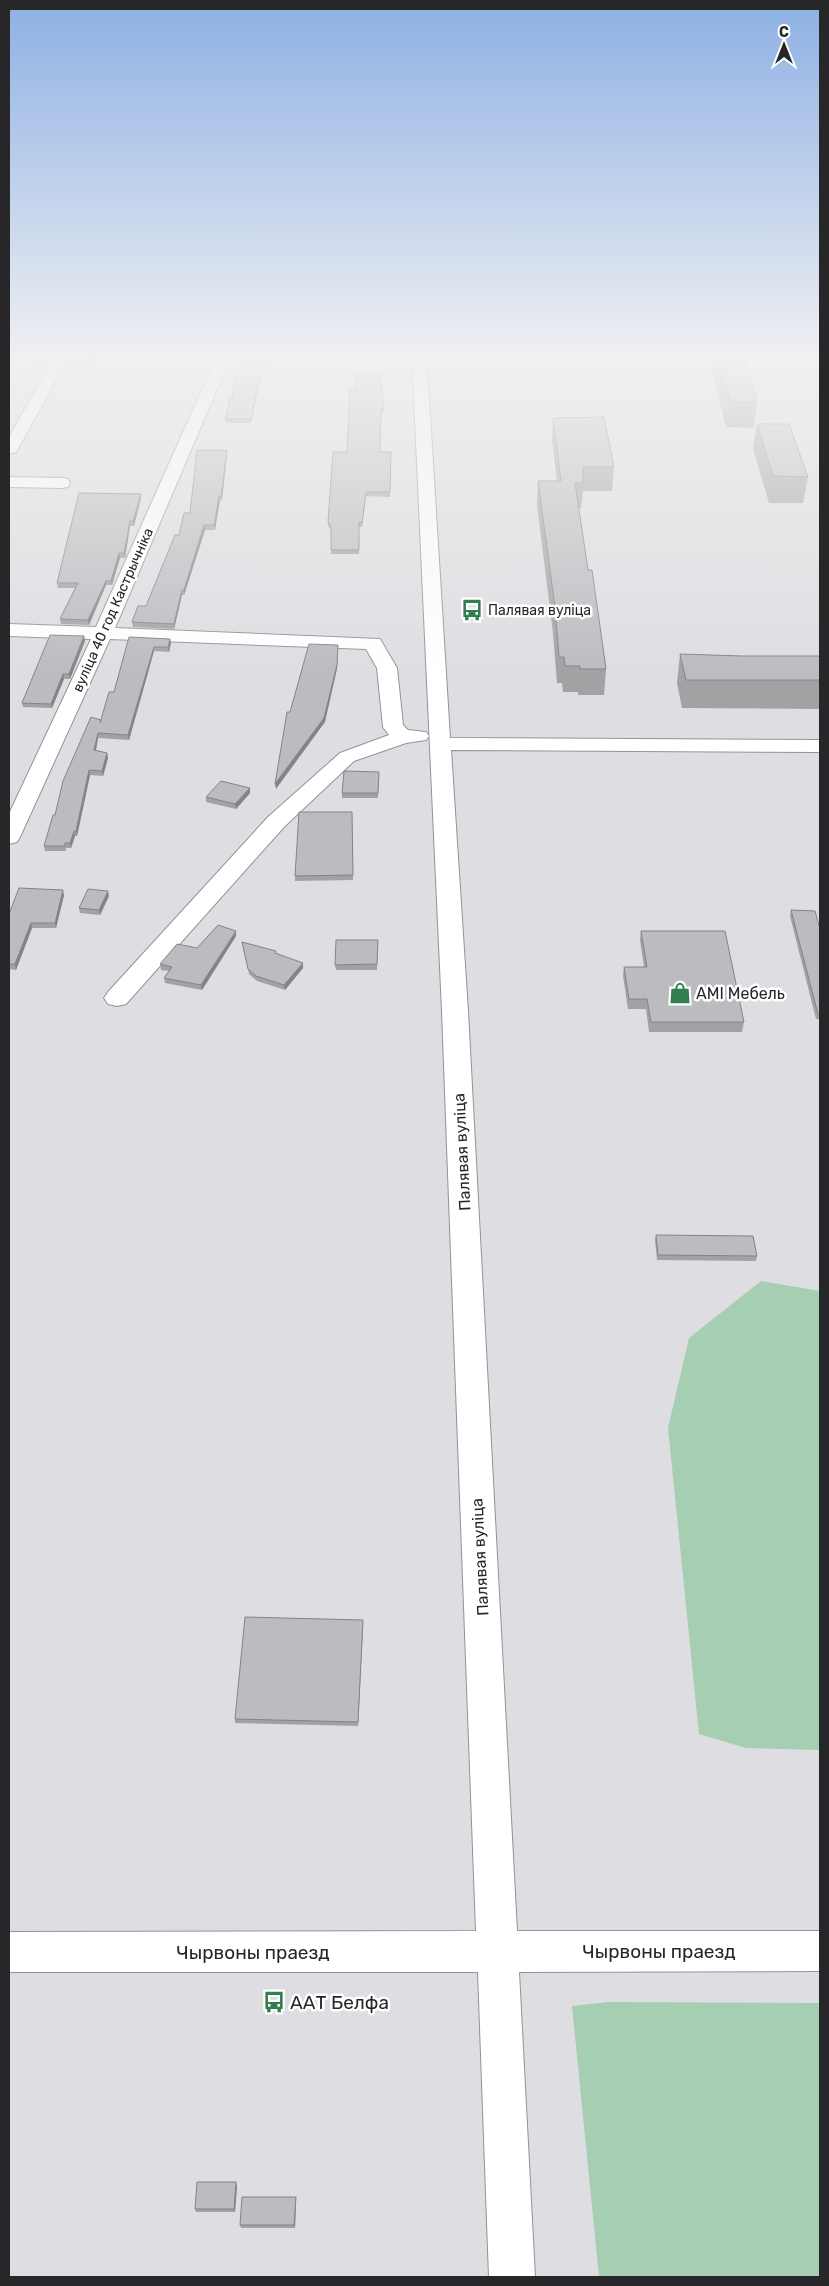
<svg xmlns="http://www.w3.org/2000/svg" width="829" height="2286" font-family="Rubik,sans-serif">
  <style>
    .green { fill: #a6ceb2 }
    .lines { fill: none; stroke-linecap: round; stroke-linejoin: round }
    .minor-casing { stroke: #929397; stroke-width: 2 }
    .minor { fill: #fff; fill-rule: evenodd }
    .wall { fill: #a2a2a5 }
    .shaded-wall { fill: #848486 }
    .building { fill: #bcbcc0; stroke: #848486 }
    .labels { text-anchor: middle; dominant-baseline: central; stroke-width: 5; stroke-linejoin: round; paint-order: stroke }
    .far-street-label { font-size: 14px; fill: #272729; stroke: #fff }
    .far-poi-label { font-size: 14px; fill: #272729; stroke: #fff; text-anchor: start }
    .poi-label { font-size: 16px; fill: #272729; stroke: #fff; text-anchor: start }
    .street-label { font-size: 16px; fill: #272729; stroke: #fff }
    .near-street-label { font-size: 19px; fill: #272729; stroke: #fff }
    .near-poi-label { font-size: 19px; fill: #272729; stroke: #fff; text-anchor: start }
  </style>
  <rect width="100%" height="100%" fill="#dedee2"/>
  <g class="green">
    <path d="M761,1281l59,10v459l-74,-2 -47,-14 -31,-306 21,-90z"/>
    <path d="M608,2002l212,1v274h-221l-27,-271z"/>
  </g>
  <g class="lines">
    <g class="minor-casing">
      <g id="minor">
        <path d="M56,354h14l-52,95 -2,3 -7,2v-17z"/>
        <path d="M218,354h14l-117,274 265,11 17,29 6,57 5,5 18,2 3,4 -3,4 -20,3 -52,18 -70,66 -158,177 -9,2 -9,-2 -4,-6 4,-6 160,-175 72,-64 49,-18 -6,-8 -6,-59 -11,-19 -256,-10 -90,198 -3,5 -8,2v-30l82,-175 -82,-3v-12l87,3z"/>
        <path d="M412,354h14v3l394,5v8l-393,-4 23,372 370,2v12l-369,-2 17,261 49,920h303v40l-301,1 16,305h-46l-11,-305h-469v-40l467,-1 -34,-920z"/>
        <path d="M9,477l53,1 6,1 2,4 -2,4 -6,1 -53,-1z"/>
      </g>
    </g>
    <use href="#minor" class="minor"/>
  </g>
  <g class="wall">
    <path d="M55,354l-7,11h-12l-1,-4z"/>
    <path d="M68,354h29l-3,10h-28v-4z"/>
    <path d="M268,354l-2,17h-4l-11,52h-25l-1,-4 14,-41z"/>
    <path d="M708,354h35l14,48 -3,26 -28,-1 -14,-56 1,-12h-4z"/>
    <path d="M350,389l34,20v4h-3l-1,39h11l-1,45 -24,-1 -4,31h-3v27h-28v-24l-3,-4v-4l19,-70z"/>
    <path d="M553,418l61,49 -2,24h-29l-2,17h-2l9,62 18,99 -2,26h-26v-3h-15l-1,-9h-5l-4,-50 -16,-128 1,-24h19l-5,-40z"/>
    <path d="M757,424l51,53 -5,26h-34l-16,-54z"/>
    <path d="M227,450v4l-5,46h-2l-5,30h-10l-21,65h-2l-8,34 -41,-2 -1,-5 14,-16 44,-93z"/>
    <path d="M141,498l-7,28h-4l-5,32h-5l-8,27h-6l-17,40 -28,-1 -1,-5 15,-31h-17l-1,-5z"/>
    <path d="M820,532v14l-1,-5z"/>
    <path d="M84,636l1,5 -15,38h-6l-12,29 -29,-1 -1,-4z"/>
    <path d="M129,637l41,2 1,4 -2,9 -15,-1 -25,89 -31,-2 -2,12 11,3 1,5 -5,18 -13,-1 -13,61h-2l-4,12h-5v3h-21l-1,-5 11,-31 59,-123z"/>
    <path d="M680,654l62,2h78v53l-138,-1 -5,-25z"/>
    <path d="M379,772l-1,26h-36v-5z"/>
    <path d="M250,788v5l-14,16 -30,-7v-5z"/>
    <path d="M352,812l1,68 -58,1v-5z"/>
    <path d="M64,895l-8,33h-24l-16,42 -7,-1v-55z"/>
    <path d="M109,896l-9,19 -20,-2 -1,-5z"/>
    <path d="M791,910l29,19v90h-4l-26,-103z"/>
    <path d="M641,931l103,91 -2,10h-93l-3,-23h-18l-5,-33 1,-9h20l-4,-27z"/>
    <path d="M236,936l-34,54 -37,-7 -1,-5 5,-7 -8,-1 -1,-6 37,-16z"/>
    <path d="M378,940l-1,30h-41l-1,-5z"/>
    <path d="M242,942l61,21v5l-18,22 -28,-9 -8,-7z"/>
    <path d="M656,1235l101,21 -1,5 -99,-1 -2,-20z"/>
    <path d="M363,1625l-5,101 -123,-3v-4z"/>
    <path d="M237,2186l-2,26h-39l-1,-3z"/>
    <path d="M296,2197v3l-1,28h-54l-1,-3z"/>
  </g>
  <g class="shaded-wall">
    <path d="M51,354h4l-7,11 -1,-4z"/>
    <path d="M96,354h1l-3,10v-4z"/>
    <path d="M268,354l-2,17 -1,-4z"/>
    <path d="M262,367v4l-11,52v-4z"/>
    <path d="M227,450v4l-5,46 -1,-4z"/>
    <path d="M366,492v4l-4,31v-4z"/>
    <path d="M141,494v4l-7,28 -1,-5z"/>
    <path d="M219,496l1,4 -5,30 -1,-5z"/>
    <path d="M130,521v5l-5,32 -1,-5z"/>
    <path d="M204,525l1,5 -21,65v-5z"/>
    <path d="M119,553l1,5 -8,27 -1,-4z"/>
    <path d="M106,581v4l-17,40 -1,-5z"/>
    <path d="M182,590v5l-8,34v-5z"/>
    <path d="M84,636l1,5 -15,38 -1,-5z"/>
    <path d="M170,639l1,4 -2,9 -1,-5z"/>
    <path d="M338,645l-1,24 -12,53 -49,67 -1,-5z"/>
    <path d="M154,647v4l-25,89 -1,-5z"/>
    <path d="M63,674l1,5 -12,29 -1,-4z"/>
    <path d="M98,733v5l-3,17 -1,-5z"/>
    <path d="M107,753l1,5 -5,18 -1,-5z"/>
    <path d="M89,770l1,5 -13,61 -1,-5z"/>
    <path d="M250,788v5l-14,16 -1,-5z"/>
    <path d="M74,831l1,5 -4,12 -1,-5z"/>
    <path d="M63,890l1,5 -8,33 -1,-5z"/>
    <path d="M108,891l1,5 -9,19 -1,-5z"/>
    <path d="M31,923l1,5 -16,42 -1,-6z"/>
    <path d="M236,931v5l-34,54 -1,-5z"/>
    <path d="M303,963v5l-18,22 -1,-5z"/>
    <path d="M363,1620v5l-5,101v-4z"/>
    <path d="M236,2182l1,4 -2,26 -1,-3z"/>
    <path d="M296,2197v3l-1,28 -1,-3z"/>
  </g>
  <g class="building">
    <path d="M38,354h13l-4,7h-12z"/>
    <path d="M68,354h28l-2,6h-28z"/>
    <path d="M243,354h25l-3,13h-3l-11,52h-26l5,-21h2l3,-20h4z"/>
    <path d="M717,354h26l14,48h-27z"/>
    <path d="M355,374h25l4,35h-3l-1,43h11l-1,40h-24l-4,31 -3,-1v28h-28v-24l-3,-4 5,-70h14l3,-63h6z"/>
    <path d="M604,417l10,50h-31v16h-8l13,87h4l14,99h-26v-3h-15l-1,-9h-5l-4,-50 -17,-126h23l-8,-63z"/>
    <path d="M757,424h32l19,53 -35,-1z"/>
    <path d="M197,450h30l-6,46h-2l-5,29h-10l-20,65h-2l-8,34 -42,-2 6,-16h8l29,-71h4l5,-22h6z"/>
    <path d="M79,493l62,1 -8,27h-3l-6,32h-5l-8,28h-5l-18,39 -28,-1 18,-36h-21z"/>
    <path d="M50,635l34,1 -15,38h-6l-12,30 -29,-1z"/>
    <path d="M129,637l41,2 -2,8h-14l-26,88 -30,-2 -4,17 13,3 -5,18 -13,-1 -13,61h-2l-4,12h-5v3h-21l9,-31h2l8,-34 28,-64 10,3 -1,3 9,-31h5z"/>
    <path d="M309,644l29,1 -1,20 -13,53 -49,66 12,-72h3z"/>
    <path d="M680,654l62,2h78v24h-134z"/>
    <path d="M344,771l35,1 -1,21h-36z"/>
    <path d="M221,781l29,7 -15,16 -29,-7z"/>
    <path d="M299,812h53l1,63 -58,1z"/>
    <path d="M19,888l44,2 -8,33h-24l-16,41h-6v-50z"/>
    <path d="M88,889l20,2 -9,19 -20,-2z"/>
    <path d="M791,910l24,1 5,18v85h-2z"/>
    <path d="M218,925l18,6 -35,54 -37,-7 8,-11 -12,-3 17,-20 20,4z"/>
    <path d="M641,931h84l19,91h-93l-4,-23h-18l-5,-32h23z"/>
    <path d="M336,940h42l-1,24 -42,1z"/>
    <path d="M242,942l34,9 -1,2 28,10 -19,22 -28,-9 -8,-7z"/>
    <path d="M656,1235l97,1 4,20 -99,-1z"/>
    <path d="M245,1617l118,3 -5,102 -123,-3z"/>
    <path d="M197,2182h39l-2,27h-39z"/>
    <path d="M242,2197h54l-2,28h-54z"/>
  </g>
  <linearGradient id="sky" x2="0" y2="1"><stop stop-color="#8db0e4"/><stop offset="0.53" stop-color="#f0f0f2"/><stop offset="1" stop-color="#f0f0f2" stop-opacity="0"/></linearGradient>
  <rect width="829" height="674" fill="url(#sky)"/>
  <defs>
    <g id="bus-bare" transform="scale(1.725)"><path d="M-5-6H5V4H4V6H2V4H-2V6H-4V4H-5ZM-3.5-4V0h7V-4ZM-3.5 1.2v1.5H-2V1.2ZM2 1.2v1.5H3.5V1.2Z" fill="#307f4f" stroke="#fff" stroke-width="2.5" paint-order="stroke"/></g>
    <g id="shop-bare" transform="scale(1.725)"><path d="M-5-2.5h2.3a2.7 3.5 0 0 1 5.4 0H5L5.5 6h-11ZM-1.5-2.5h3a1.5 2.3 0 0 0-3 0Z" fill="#307f4f" stroke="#fff" stroke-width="2.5" paint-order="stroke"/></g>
  </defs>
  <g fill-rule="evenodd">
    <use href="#bus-bare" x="472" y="610"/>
    <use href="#shop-bare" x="680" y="993"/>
    <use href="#bus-bare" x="274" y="2002"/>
  </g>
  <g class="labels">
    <g class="far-street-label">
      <text transform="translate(113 610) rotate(-66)">вуліца 40 год Кастрычніка</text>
    </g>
    <g class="far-poi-label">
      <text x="488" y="610">Палявая вуліца</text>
    </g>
    <g class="poi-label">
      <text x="696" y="993">AMI Мебель</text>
    </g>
    <g class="street-label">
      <text transform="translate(462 1152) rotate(-93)">Палявая вуліца</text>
      <text transform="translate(480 1557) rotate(-93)">Палявая вуліца</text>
    </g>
    <g class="near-street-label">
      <text x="659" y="1951">Чырвоны праезд</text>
      <text x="253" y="1952">Чырвоны праезд</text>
    </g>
    <g class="near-poi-label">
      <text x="290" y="2002">ААТ Белфа</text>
    </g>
  </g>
  <rect width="829" height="2286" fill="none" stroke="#272729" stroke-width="20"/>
  <g transform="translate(784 45)" stroke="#ffffff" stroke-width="4" paint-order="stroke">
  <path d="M0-4L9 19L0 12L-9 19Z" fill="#272729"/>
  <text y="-8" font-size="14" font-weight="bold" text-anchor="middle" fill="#272729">С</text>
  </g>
</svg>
